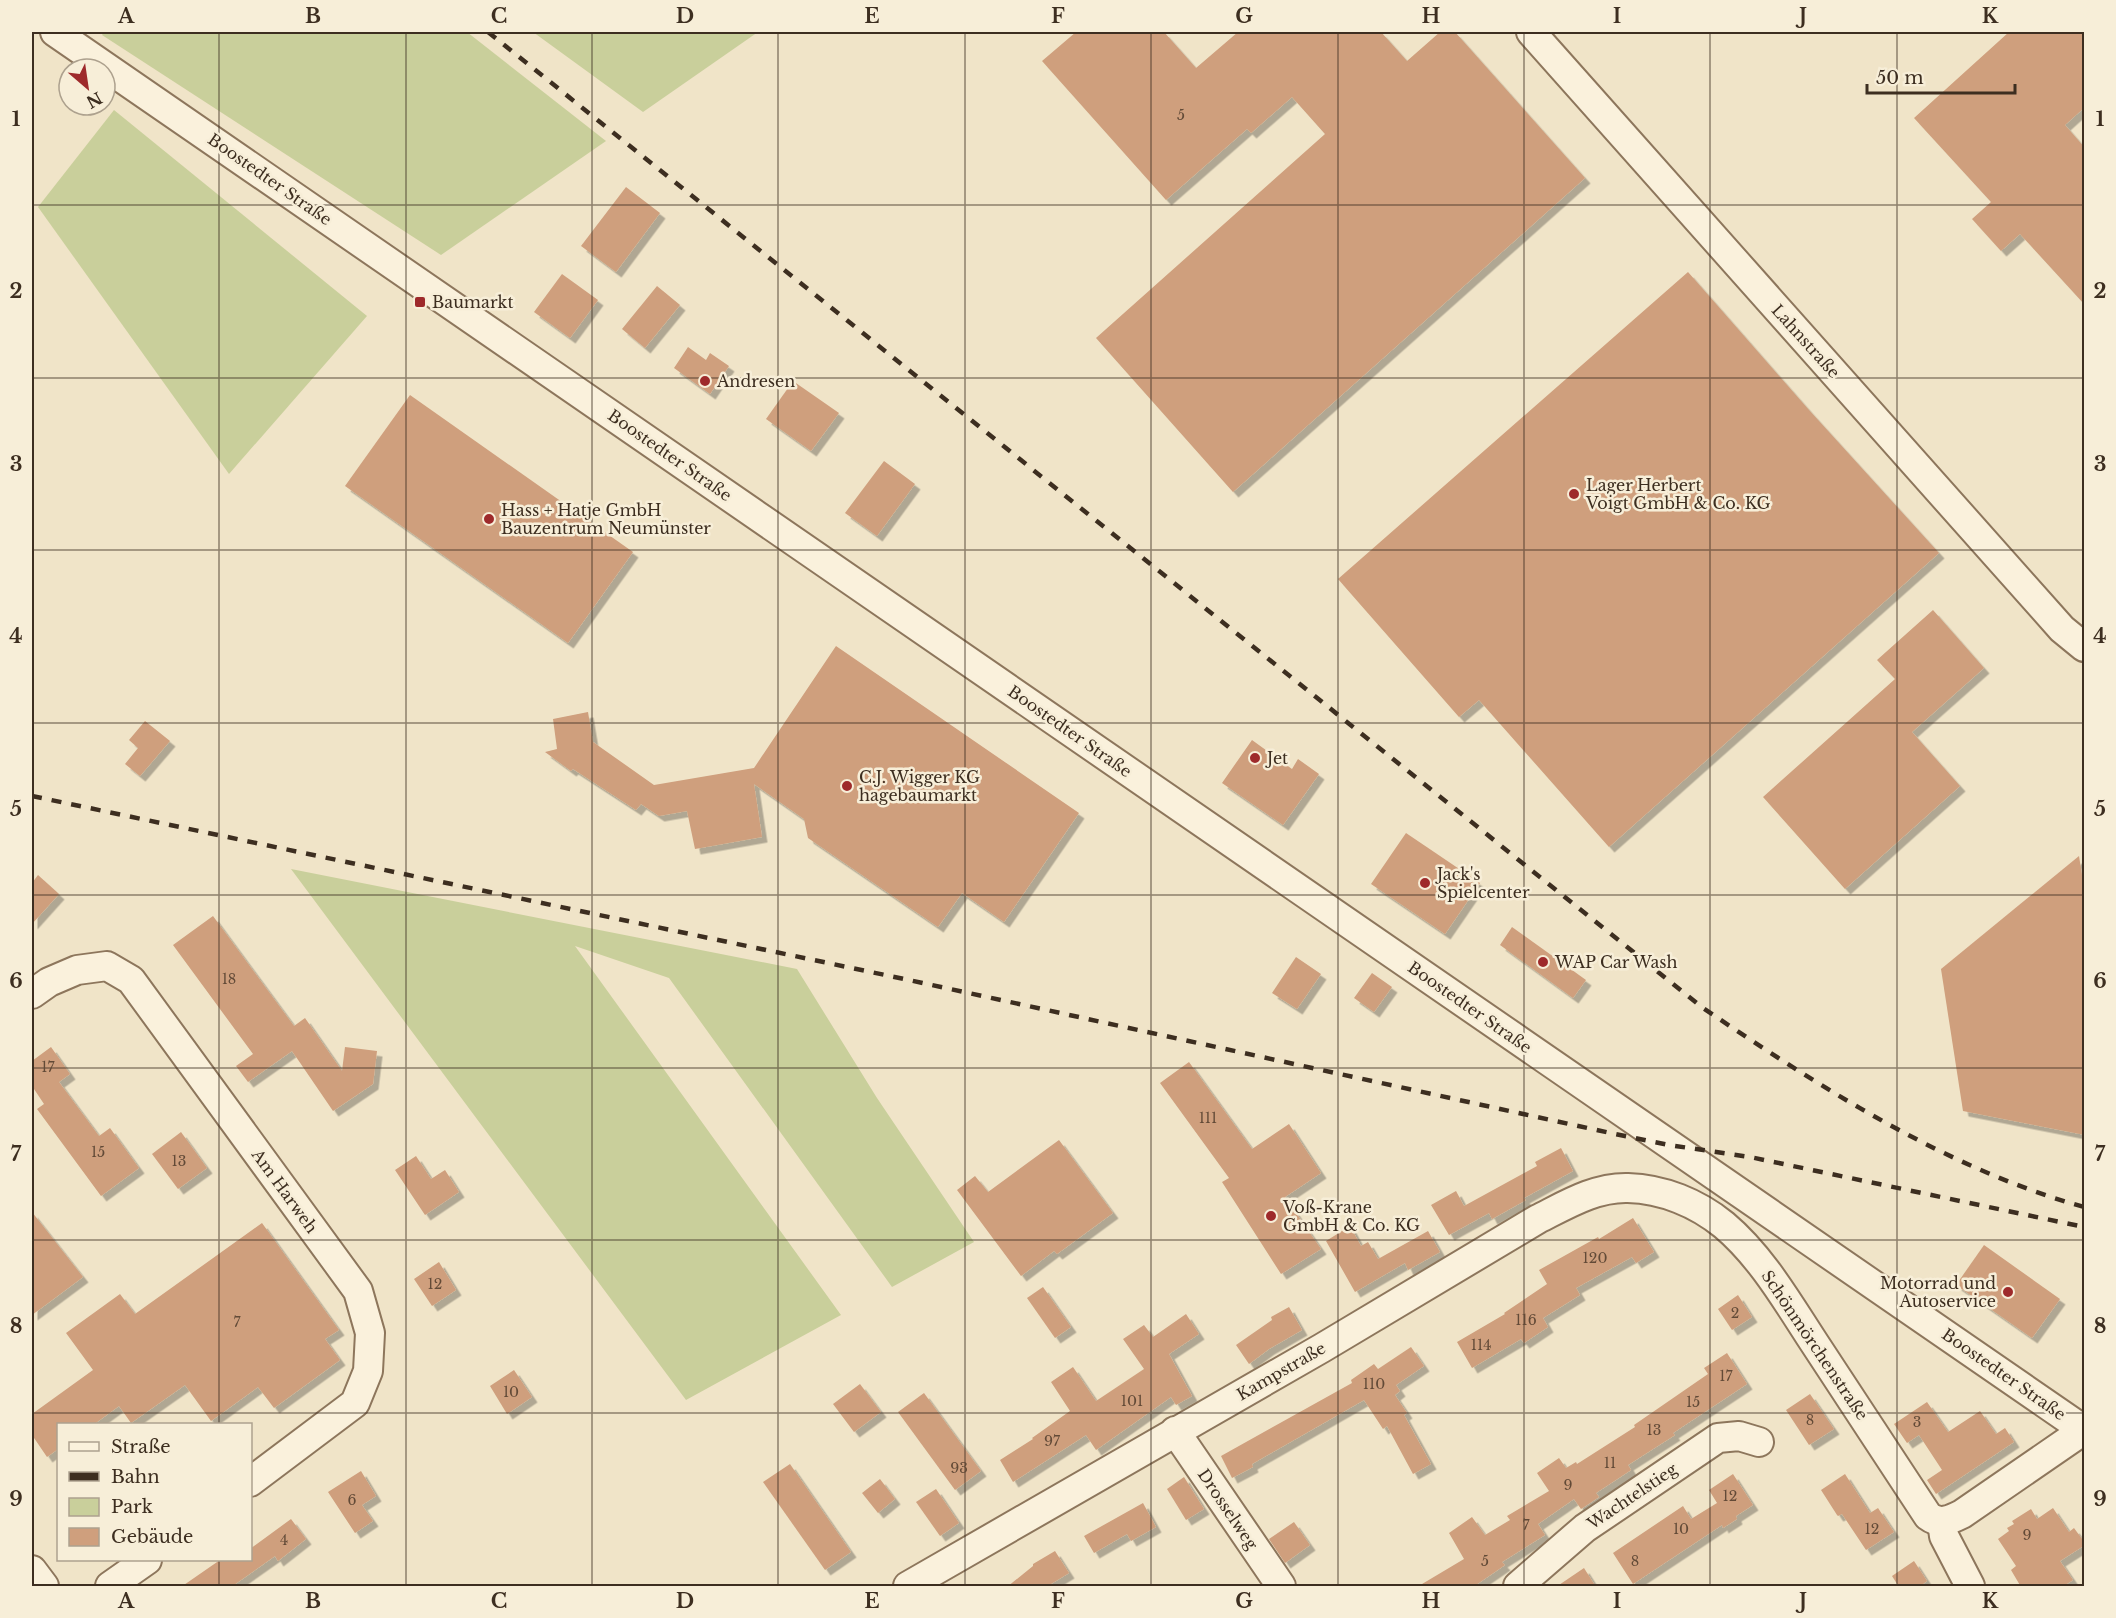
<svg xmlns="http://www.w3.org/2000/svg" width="2116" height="1618" font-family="'Libre Baskerville',serif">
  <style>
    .green { fill: #c9cf9b }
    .building { fill: #cf9f7d; filter: url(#shadow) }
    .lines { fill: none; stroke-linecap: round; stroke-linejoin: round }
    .minor-casing { stroke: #8d765c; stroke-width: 32 }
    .minor { stroke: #faf1dc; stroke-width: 28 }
    .rail { stroke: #3d2e20; stroke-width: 4.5; stroke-dasharray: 10 10; stroke-linecap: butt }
    .grid { fill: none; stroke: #3d2e20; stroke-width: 1.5; stroke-opacity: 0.55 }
    .poi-dot { fill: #9e2a2b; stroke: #f7eed8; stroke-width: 2 }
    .labels { text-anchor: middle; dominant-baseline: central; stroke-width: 5; stroke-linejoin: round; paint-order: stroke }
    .number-label { font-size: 14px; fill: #624a37 }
    .street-label { font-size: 16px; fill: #3d2e20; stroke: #f7eed8 }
    .poi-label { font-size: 16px; fill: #3d2e20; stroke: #f7eed8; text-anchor: start }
    .neatline { fill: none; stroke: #3d2e20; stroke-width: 2 }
    .grid-label { font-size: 20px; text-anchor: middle; font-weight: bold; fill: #3d2e20 }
  </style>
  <defs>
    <filter id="shadow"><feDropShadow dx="5.5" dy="5.5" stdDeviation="0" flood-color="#0004"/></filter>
  </defs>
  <rect width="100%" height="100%" fill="#f0e4c8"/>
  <g class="green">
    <path d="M104,32h363l139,109 -165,114 -339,-220z"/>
    <path d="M533,32h225l-115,80z"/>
    <path d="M114,110l253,206 -138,158 -191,-267z"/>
    <path d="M291,869l506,100 80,129 97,144 -82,45 -223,-309 -94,-32 266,369 -155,85z"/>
  </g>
  <g class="building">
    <path d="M1076,32h88l32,36 42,-36h143l26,29 33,-29h15l130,146 -352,314 -137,-154 229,-204 -33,-37 -41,36 -4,-4 -81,71 -124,-139z"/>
    <path d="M2009,32h76v75l-20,18 20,23v157l-65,-71 -19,17 -29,-32 19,-17 -77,-84z"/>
    <path d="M626,187l34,26 -44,59 -35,-26z"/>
    <path d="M1688,272l121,138 130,143 -330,294 -130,-147 -20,17 -121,-138z"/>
    <path d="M562,274l36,26 -28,38 -36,-26z"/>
    <path d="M657,286l23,19 -35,43 -23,-19z"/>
    <path d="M688,347l18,13 4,-7 19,13 -19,28 -36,-26z"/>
    <path d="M793,381l46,32 -28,38 -45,-32z"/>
    <path d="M410,395l223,157 -65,91 -223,-157z"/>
    <path d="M884,461l31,23 -38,52 -32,-23z"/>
    <path d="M1933,610l51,58 -72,64 48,54 -115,103 -82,-92 132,-118 -18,-19z"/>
    <path d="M836,646l243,167 -75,109 -42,-29 -24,34 -130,-89 -4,-19 -50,-35 8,53 -67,12 -8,-38 -28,5 -18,-12 -5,6 -63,-41 -2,2 -26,-19 12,-3 -4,-30 35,-7 5,30 61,43 100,-17z"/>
    <path d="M145,721l25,20 -30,35 -15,-12 13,-16 -9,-8z"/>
    <path d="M1252,740l40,29 6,-10 21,15 -36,51 -61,-42z"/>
    <path d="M1406,833l74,50 -35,51 -74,-50z"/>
    <path d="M2079,856l6,38v241l-122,-24 -22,-142z"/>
    <path d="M38,875l21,19 -27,30v-41z"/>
    <path d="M213,916l81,110 11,-8 37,53 3,-24 32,4 -4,33 -40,27 -41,-60 -44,31 -12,-16 17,-12 -80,-109z"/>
    <path d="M1512,927l74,53 -13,18 -73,-53z"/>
    <path d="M1296,957l25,17 -24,35 -25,-16z"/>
    <path d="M1372,973l20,14 -18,25 -20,-14z"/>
    <path d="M51,1047l19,27 -11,8 40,54 11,-8 29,40 -38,28 -64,-87 7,-5 -12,-18v-25z"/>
    <path d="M1189,1062l63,87 37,-25 32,49 -36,24 36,52 -40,25 -59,-92 7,-4 -69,-95z"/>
    <path d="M181,1132l26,36 -29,21 -26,-35z"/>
    <path d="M1059,1140l54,73 -56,41 -3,-3 -33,25 -64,-86 18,-14 13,16z"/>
    <path d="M1561,1148l12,23 -49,27 2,2 -34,19 -3,-6 -40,22 -18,-30 25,-14 8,15 73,-40 -2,-4z"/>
    <path d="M416,1156l15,23 14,-9 14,22 -34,23 -30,-45z"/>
    <path d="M32,1212l51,65 -51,38z"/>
    <path d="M1633,1218l21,34 -18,11 -4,-6 -56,31 4,7 -37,23 5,9 -24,16 -3,-4 -49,29 -15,-26 48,-28 -1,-1 43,-29 -8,-14 59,-33 1,2z"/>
    <path d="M262,1223l77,107 -14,9 15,21 -66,48 -16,-21 -47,34 -26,-36 -54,38 -12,-17 -26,19h-35v24l-11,8 -15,-22v-21l61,-44 -27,-37 54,-39 15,20z"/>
    <path d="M1350,1226l11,20 7,-4 10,17 50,-28 12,21 -32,18 -3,-7 -50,29 -29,-51z"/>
    <path d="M1984,1245l76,54 -28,39 -76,-53z"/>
    <path d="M439,1262l17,28 -24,16 -18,-27z"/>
    <path d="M1043,1287l28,40 -16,11 -28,-40z"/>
    <path d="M1738,1295l14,22 -20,13 -14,-21z"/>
    <path d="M1289,1307l13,23 -33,19 -20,15 -13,-19 36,-25 -1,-3z"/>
    <path d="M1186,1314l13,20 -30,20 23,42 -16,9 -5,-8 -75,53 -10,-15 -73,47 -13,-22 33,-21 -1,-1 38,-27 -19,-29 22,-15 23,34 48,-32 -21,-30 21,-14 9,12z"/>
    <path d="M1411,1347l13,19 -28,19 4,6 -5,4 12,18 -3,2 27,49 -18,10 -26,-48 -4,3 -19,-29 -112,64 1,3 -21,11 -11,-22 131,-73 -1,-3 23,-16 4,5z"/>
    <path d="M1727,1353l20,31 -74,49 2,2 -47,30 3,5 -35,23 3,4 -18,12 -7,-10 -36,25 7,11 -43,27 3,3 -32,22h-56l47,-28 -15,-26 23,-16 13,18 25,-15 -3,-4 42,-25 -12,-18 22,-15 7,10 10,-6 1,2 58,-37 -1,-2 74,-51 -4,-6z"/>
    <path d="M514,1370l18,27 -25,17 -17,-28z"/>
    <path d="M860,1384l21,28 -27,20 -21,-28z"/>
    <path d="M924,1393l57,78 -26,19 -57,-78z"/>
    <path d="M1810,1394l24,35 -25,16 -23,-35z"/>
    <path d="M1927,1402l21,30 32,-21 16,23 9,-6 9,14 -78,52 -9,-14 15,-10 -23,-35 -12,8 -13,-19z"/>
    <path d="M790,1464l61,88 -26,18 -62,-88z"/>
    <path d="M361,1471l15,25 -14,9 11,16 -18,12 -27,-41z"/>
    <path d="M1733,1474l20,31 -17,11 1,3 -14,9 -1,-3 -89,59 -20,-31 70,-47 8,13 26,-16 -8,-13z"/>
    <path d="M1845,1474l25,39 8,-5 16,24 -28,18 -24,-36 -4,2 -1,-1 -16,-25z"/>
    <path d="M1184,1477l20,32 -18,11 -19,-31z"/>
    <path d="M880,1479l15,20 -17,14 -16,-20z"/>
    <path d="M936,1489l23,34 -19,13 -24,-34z"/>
    <path d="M1143,1503l13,24 -25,14 -4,-7 -33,19 -10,-17z"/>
    <path d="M2053,1508l16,24 5,-4 11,15v2l-25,16 13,19 -11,7h-41l-10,-17 5,-4 -18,-27 11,-8 -2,-3 7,-4 -2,-3 19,-12 6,10z"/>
    <path d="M291,1519l15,20 -28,22 -3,-5 -44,31h-50l39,-27h30v-11z"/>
    <path d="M1294,1522l16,23 -25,18 -16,-24z"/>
    <path d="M1055,1551l14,22 -23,14h-39l26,-21v-2z"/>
    <path d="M1914,1561l13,20 -8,6h-20l-7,-11z"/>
    <path d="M1584,1568l12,19h-40z"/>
  </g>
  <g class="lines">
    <g class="minor-casing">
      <g id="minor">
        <path d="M55,32l2029,1398"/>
        <path d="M1531,32l531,597 22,18"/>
        <path d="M32,994l17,-12 28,-12 30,-4 24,14 227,311 12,42 -2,38 -13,32 -105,79"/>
        <path d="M1175,1431l106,155"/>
        <path d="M1942,1522l2,14 26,50"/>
        <path d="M32,1570l12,16"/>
        <path d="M110,1586l37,-26"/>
        <path d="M908,1586l414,-238 216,-129c28,-14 57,-32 90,-31 35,1 69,15 96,37 38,32 64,78 91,119 38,57 75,115 113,172 12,9 22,4 34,-2l122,-84"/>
        <path d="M1518,1586l67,-58 133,-90 21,-2 20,6"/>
      </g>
    </g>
    <use href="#minor" class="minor"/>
    <g class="rail">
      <path d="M488,32l1215,976c117,79 244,161 381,199"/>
      <path d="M32,796l877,184 706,154 54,11 81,12 334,70"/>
    </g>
  </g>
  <path class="grid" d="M219,32v1392M406,32v1554M592,32v1554M778,32v1554M965,32v1554M1151,32v1554M1338,32v1554M1524,32v1554M1710,32v1554M1897,32v1554M32,205h2052M32,378h2052M32,550h2052M32,723h2052M32,895h2052M32,1068h2052M32,1240h2052M32,1413h2052M219,1560v26"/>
  <g class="poi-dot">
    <rect x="414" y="296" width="12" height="12" rx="3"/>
    <circle cx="705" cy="381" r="6"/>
    <circle cx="1574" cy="494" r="6"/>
    <circle cx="489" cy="519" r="6"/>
    <circle cx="1255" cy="758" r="6"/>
    <circle cx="847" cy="786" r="6"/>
    <circle cx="1425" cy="883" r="6"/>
    <circle cx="1543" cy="962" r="6"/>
    <circle cx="1271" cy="1216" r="6"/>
    <circle cx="2008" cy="1292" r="6"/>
  </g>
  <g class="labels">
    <g class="number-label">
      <text x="1181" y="115">5</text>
      <text x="229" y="979">18</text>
      <text x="48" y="1067">17</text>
      <text x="1208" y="1118">111</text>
      <text x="98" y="1152">15</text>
      <text x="179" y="1161">13</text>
      <text x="1595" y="1258">120</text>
      <text x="435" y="1284">12</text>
      <text x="1735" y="1313">2</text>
      <text x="1526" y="1320">116</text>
      <text x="237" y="1322">7</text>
      <text x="1481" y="1345">114</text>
      <text x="1726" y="1376">17</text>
      <text x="1374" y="1384">110</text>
      <text x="511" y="1392">10</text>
      <text x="1132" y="1401">101</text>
      <text x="1693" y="1402">15</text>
      <text x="1810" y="1420">8</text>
      <text x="1917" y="1422">3</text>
      <text x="1654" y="1430">13</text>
      <text x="1052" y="1441">97</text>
      <text x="1610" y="1463">11</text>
      <text x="959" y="1468">93</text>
      <text x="1568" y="1485">9</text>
      <text x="1730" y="1496">12</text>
      <text x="352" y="1500">6</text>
      <text x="1526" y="1525">7</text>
      <text x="1681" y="1529">10</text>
      <text x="1872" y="1529">12</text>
      <text x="2027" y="1535">9</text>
      <text x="284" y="1540">4</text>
      <text x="1485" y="1561">5</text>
      <text x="1635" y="1561">8</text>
    </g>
    <g class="street-label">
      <text transform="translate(270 179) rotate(35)">Boostedter Straße</text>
      <text transform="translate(1806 341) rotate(48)">Lahnstraße</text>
      <text transform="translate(670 455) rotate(35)">Boostedter Straße</text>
      <text transform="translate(1070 731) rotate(35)">Boostedter Straße</text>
      <text transform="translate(1470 1007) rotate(35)">Boostedter Straße</text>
      <text transform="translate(285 1191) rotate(54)">Am Harweh</text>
      <text transform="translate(1815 1345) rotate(56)">Schönmörchenstraße</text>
      <text transform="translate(1281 1371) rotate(-30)">Kampstraße</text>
      <text transform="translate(2004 1374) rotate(35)">Boostedter Straße</text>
      <text transform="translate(1632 1496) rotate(-34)">Wachtelstieg</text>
      <text transform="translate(1228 1509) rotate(56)">Drosselweg</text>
    </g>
    <g class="poi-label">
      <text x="432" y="302">Baumarkt</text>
      <text x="717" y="381">Andresen</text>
      <text x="1586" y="485">Lager Herbert<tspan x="1586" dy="18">Voigt GmbH &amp; Co. KG</tspan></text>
      <text x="501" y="510">Hass + Hatje GmbH<tspan x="501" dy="18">Bauzentrum Neumünster</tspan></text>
      <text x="1267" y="758">Jet</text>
      <text x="859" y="777">C.J. Wigger KG<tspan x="859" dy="18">hagebaumarkt</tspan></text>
      <text x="1437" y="874">Jack's<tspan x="1437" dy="18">Spielcenter</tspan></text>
      <text x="1555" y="962">WAP Car Wash</text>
      <text x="1283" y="1207">Voß-Krane<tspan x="1283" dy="18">GmbH &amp; Co. KG</tspan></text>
      <text x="1996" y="1283" text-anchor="end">Motorrad und<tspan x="1996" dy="18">Autoservice</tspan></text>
    </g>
  </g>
  <rect width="2116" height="1618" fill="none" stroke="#f7eed8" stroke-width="66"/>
  <rect x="57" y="1423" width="195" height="138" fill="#f7eed8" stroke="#ada18e" stroke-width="1.5"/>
  <rect x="69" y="1442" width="30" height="9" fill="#faf1dc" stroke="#ada18e" stroke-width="1.5"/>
  <text x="111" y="1453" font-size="18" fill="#3d2e20">Straße</text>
  <rect x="69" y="1472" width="30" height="9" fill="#3d2e20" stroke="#ada18e" stroke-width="1.5"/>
  <text x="111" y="1483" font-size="18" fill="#3d2e20">Bahn</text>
  <rect x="69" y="1498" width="30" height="18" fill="#c9cf9b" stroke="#ada18e" stroke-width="1.5"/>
  <text x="111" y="1513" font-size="18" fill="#3d2e20">Park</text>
  <rect x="69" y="1528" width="30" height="18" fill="#cf9f7d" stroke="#ada18e" stroke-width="1.5"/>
  <text x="111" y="1543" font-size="18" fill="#3d2e20">Gebäude</text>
  <g transform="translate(87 87) rotate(151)"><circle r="28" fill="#f7eed8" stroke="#ada18e" stroke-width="1.5"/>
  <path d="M0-4.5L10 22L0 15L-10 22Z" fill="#9e2a2b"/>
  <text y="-9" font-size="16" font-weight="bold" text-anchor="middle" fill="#3d2e20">N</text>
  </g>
  <path d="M1867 84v9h148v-9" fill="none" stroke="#3d2e20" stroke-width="3"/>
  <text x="1876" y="84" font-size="18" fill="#3d2e20" stroke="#f7eed8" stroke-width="4.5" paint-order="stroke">50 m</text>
  <rect x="33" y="33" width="2050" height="1552" class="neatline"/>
  <g class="grid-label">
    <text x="126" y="23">A</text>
    <text x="313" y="23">B</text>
    <text x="499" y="23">C</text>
    <text x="685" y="23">D</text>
    <text x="872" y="23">E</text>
    <text x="1058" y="23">F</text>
    <text x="1244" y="23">G</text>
    <text x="1431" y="23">H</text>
    <text x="1617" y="23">I</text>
    <text x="1803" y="23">J</text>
    <text x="1990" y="23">K</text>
    <text x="16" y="126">1</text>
    <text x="2100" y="126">1</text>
    <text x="16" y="298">2</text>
    <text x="2100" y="298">2</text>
    <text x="16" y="471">3</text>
    <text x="2100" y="471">3</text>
    <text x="16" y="643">4</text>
    <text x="2100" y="643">4</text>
    <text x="16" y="816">5</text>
    <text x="2100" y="816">5</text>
    <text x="16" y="988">6</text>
    <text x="2100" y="988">6</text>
    <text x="16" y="1161">7</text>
    <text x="2100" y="1161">7</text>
    <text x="16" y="1333">8</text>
    <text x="2100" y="1333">8</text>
    <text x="16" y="1506">9</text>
    <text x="2100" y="1506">9</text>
    <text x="126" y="1608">A</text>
    <text x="313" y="1608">B</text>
    <text x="499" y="1608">C</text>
    <text x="685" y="1608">D</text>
    <text x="872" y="1608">E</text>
    <text x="1058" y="1608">F</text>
    <text x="1244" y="1608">G</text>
    <text x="1431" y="1608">H</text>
    <text x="1617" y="1608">I</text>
    <text x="1803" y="1608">J</text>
    <text x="1990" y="1608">K</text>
  </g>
</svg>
